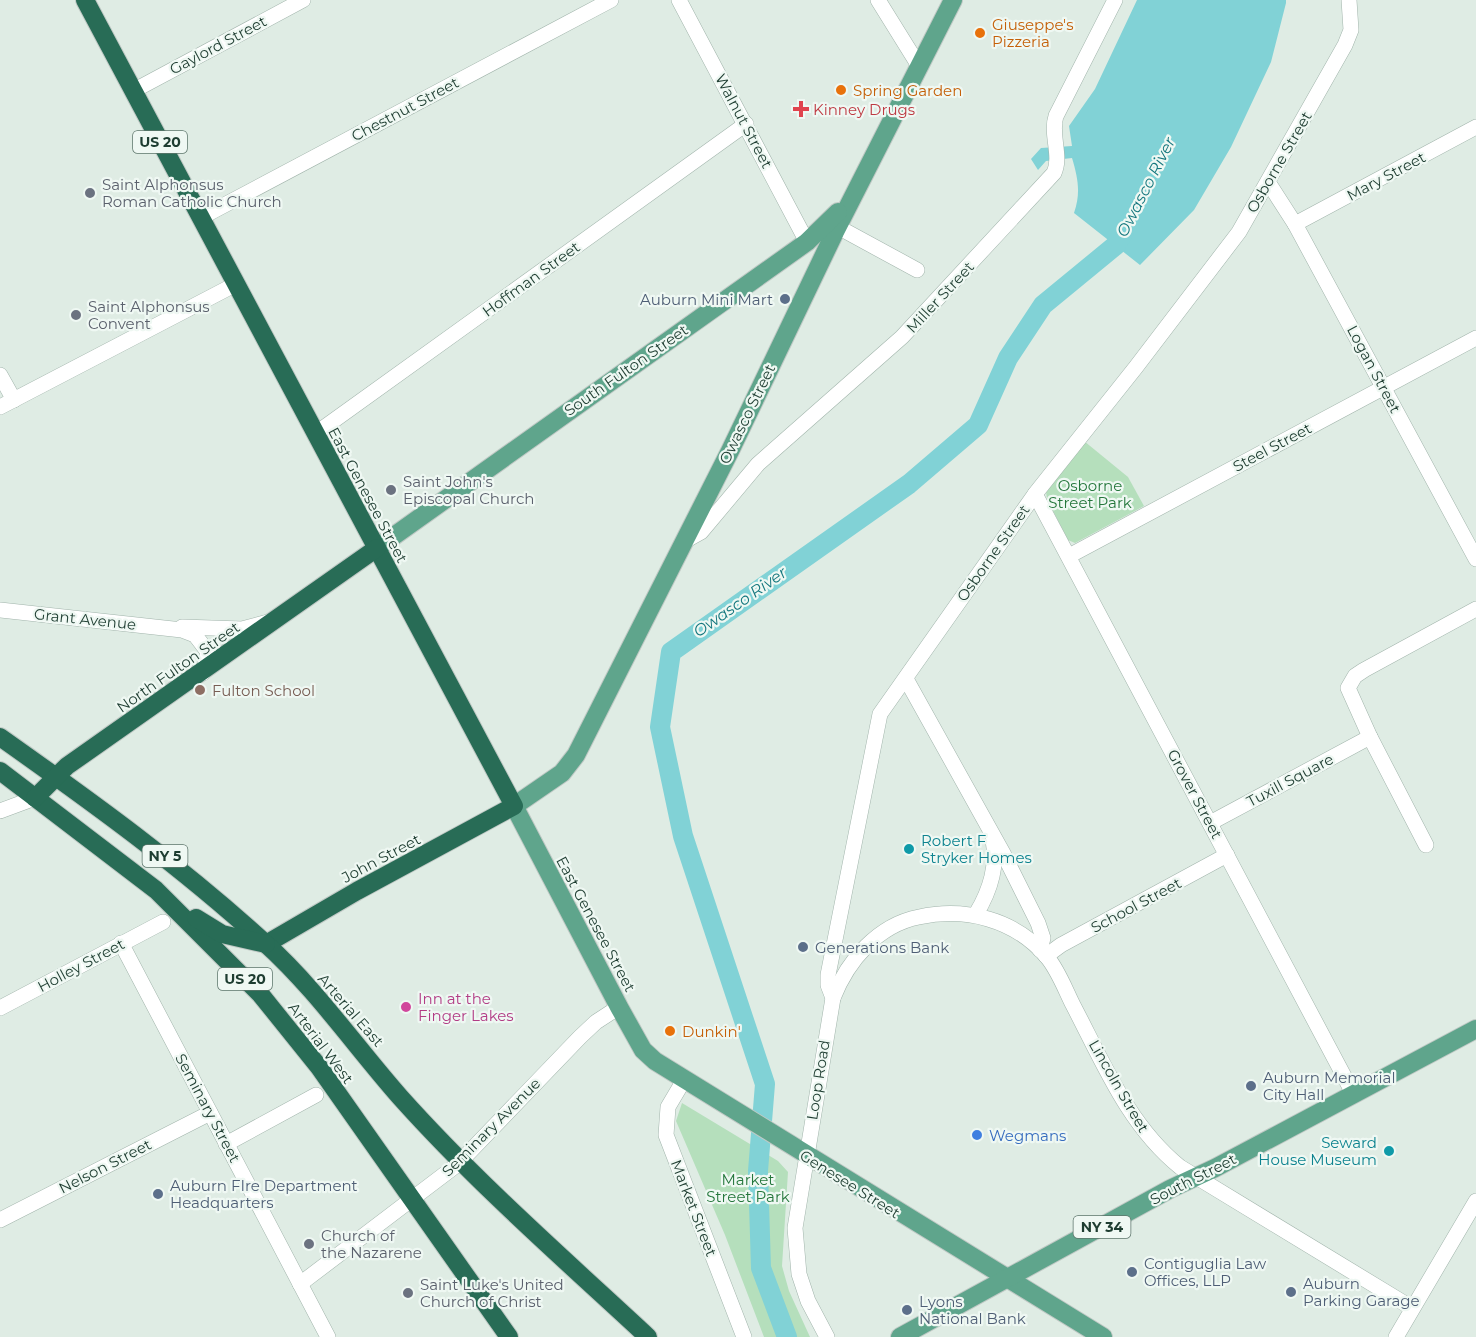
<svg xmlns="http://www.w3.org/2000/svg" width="1476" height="1337" font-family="Montserrat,sans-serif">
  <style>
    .green { fill: #b5dfbc }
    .water { fill: #81d2d6 }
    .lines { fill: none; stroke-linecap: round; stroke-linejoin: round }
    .river { stroke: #81d2d6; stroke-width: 20 }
    .minor-casing { stroke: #a1b4ab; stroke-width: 16 }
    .major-casing { stroke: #c0c9c5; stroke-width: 20 }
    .highway-casing { stroke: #c0c9c5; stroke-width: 20 }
    .minor { stroke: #fff; stroke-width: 15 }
    .major { stroke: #5fa58c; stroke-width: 18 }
    .highway { stroke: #286c56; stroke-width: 18 }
    .food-dot { fill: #e8710a; stroke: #eff8f3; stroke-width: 2 }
    .health-dot { fill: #e0444e; stroke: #eff8f3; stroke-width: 2 }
    .worship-dot { fill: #6b7280; stroke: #eff8f3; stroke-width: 2 }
    .service-dot { fill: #5c6f8a; stroke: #eff8f3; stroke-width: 2 }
    .education-dot { fill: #8d6e63; stroke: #eff8f3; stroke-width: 2 }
    .culture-dot { fill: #0f9aa8; stroke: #eff8f3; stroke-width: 2 }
    .hotel-dot { fill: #d1479c; stroke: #eff8f3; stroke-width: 2 }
    .shop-dot { fill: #3f7fe0; stroke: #eff8f3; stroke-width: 2 }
    .labels { text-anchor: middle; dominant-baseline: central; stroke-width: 4.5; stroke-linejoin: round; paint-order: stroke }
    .shield { fill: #eff8f3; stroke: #5d756b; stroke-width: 1.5 }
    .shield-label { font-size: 14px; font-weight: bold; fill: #1e3d31 }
    .food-label { font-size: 15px; fill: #c56008; stroke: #eff8f3; text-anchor: start }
    .street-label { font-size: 15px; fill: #1e3d31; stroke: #eff8f3 }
    .health-label { font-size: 15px; fill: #be3a42; stroke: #eff8f3; text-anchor: start }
    .worship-label { font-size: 15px; fill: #5b616d; stroke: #eff8f3; text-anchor: start }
    .service-label { font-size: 15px; fill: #4e5e75; stroke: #eff8f3; text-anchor: start }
    .park-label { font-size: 15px; fill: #25773c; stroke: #eff8f3 }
    .education-label { font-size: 15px; fill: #785e54; stroke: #eff8f3; text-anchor: start }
    .culture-label { font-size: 15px; fill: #0d838f; stroke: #eff8f3; text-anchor: start }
    .hotel-label { font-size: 15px; fill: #b23c85; stroke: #eff8f3; text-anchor: start }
    .shop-label { font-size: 15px; fill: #366cbe; stroke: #eff8f3; text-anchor: start }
    .water-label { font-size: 16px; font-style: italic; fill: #14777e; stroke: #eff8f3 }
  </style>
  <rect width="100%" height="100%" fill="#dfece4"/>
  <g class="green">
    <path d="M1084,441l44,36 16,29 -69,37 -7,-3 -21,-41 -1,-8z"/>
    <path d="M682,1103l96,58 10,11 -6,94 7,25 21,46h-46l-39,-102 -49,-114z"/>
  </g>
  <path class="water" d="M1137,0h149v3l-15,59 -40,85 -37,63 -54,55 -66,-52c7,-20 4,-35 -2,-55l-26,3 -8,9 -7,-11 10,-11 31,-2 -3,-20 26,-37z"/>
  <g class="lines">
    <path class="river" d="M787,1337l-26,-69 -3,-97 7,-87 -82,-248 -23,-109 11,-75 238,-168 69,-59 30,-67 35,-53 73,-60 13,-23"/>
    <g class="minor-casing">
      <g id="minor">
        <path d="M679,0l128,242"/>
        <path d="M878,0l41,66"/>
        <path d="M133,91l170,-91"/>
        <path d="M1268,182l27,42 181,335"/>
        <path d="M200,218l411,-218"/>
        <path d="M1295,224l181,-97"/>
        <path d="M838,227l79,43"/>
        <path d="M0,375l14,25"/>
        <path d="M0,407l236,-123"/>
        <path d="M315,434l431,-310"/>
        <path d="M1035,494l319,601"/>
        <path d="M683,542l18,-10 57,-68 144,-127 152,-164c8,-17 -4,-39 2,-57l59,-116"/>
        <path d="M1069,556l407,-218"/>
        <path d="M0,610l182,20 13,5 13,17 -5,21"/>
        <path d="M182,627l60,2 26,-7"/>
        <path d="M906,679l98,176 34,68 5,15 -3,12"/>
        <path d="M0,811l35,-13"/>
        <path d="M1210,823l160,-86"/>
        <path d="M1426,845l-56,-108 -22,-49 7,-12 9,-6 112,-61"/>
        <path d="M976,914c14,-23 22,-47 17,-74"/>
        <path d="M121,943l207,394"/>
        <path d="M1046,956l15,-11 166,-90"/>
        <path d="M833,998l-5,-13v-10l52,-261 155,-220 101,-127 103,-135 106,-187 6,-15 -2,-30"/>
        <path d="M0,1008l163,-86"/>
        <path d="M684,1080l-16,27 -2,28 78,202"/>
        <path d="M226,1144l90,-49"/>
        <path d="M0,1220l210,-107"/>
        <path d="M300,1284l158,-120 122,-127 16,-15 23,-15"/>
        <path d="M827,1337l-19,-36 -9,-27 -4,-46 38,-230c15,-38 45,-73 86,-81 46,-10 96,2 128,40 11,13 18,32 26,48 30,57 55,120 107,162l232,141"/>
        <path d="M1396,1337l80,-136"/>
      </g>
    </g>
    <g class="major-casing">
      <g id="major">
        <path d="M953,0l-118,232 -105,219 -154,304 -14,18 -48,33 105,201 24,43 12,11 448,276"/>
        <path d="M377,548l430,-306 31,-30"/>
        <path d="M900,1337l270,-148 45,-21 261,-139"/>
      </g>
    </g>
    <g class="highway-casing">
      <g id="highway">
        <path d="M85,0l429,806 -157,85 -91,53"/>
        <path d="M0,737c92,65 182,130 265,206 51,46 90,103 135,154 77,86 164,162 248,240"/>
        <path d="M0,771l156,119 105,105 58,72 190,270"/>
        <path d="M35,798l32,-32 310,-218"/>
        <path d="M196,918l26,16 44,10"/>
      </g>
    </g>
    <use href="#minor" class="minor"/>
    <use href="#major" class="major"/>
    <use href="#highway" class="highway"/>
  </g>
  <g class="food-dot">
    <circle cx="980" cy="33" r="6"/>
    <circle cx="841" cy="90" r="6"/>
    <circle cx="670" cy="1031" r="6"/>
  </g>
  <path class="health-dot" d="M798 100h6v6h6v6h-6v6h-6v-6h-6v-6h6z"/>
  <g class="worship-dot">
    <circle cx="90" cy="193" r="6"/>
    <circle cx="76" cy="315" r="6"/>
    <circle cx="391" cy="490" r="6"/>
    <circle cx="309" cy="1244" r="6"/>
    <circle cx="408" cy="1293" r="6"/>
  </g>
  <g class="service-dot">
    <circle cx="785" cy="299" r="6"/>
    <circle cx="803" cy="947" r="6"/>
    <circle cx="1251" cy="1086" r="6"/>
    <circle cx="158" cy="1194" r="6"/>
    <circle cx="1132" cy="1272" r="6"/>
    <circle cx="1291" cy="1292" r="6"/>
    <circle cx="907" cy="1310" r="6"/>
  </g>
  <circle class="education-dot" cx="200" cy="690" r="6"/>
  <g class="culture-dot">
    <circle cx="909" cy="849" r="6"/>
    <circle cx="1389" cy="1151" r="6"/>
  </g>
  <circle class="hotel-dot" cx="406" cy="1007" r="6"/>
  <circle class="shop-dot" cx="977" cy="1135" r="6"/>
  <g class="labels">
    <g class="shield">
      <rect x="133" y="131" width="54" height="22" rx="4.5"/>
      <rect x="142.5" y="845" width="45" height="22" rx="4.5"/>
      <rect x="218" y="968" width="54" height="22" rx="4.5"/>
      <rect x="1073.5" y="1216" width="57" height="22" rx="4.5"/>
    </g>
    <g class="shield-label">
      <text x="160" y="142">US 20</text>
      <text x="165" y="856">NY 5</text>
      <text x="245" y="979">US 20</text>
      <text x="1102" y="1227">NY 34</text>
    </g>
    <g class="food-label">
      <text x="992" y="24">Giuseppe's<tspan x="992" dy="17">Pizzeria</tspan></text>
      <text x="853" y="90">Spring Garden</text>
      <text x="682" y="1031">Dunkin'</text>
    </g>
    <g class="street-label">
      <text transform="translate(218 45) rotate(-28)">Gaylord Street</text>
      <text transform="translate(405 109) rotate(-28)">Chestnut Street</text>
      <text transform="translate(744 121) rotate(62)">Walnut Street</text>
      <text transform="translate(1279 162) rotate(-60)">Osborne Street</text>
      <text transform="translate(1386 176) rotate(-28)">Mary Street</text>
      <text transform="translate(531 279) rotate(-36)">Hoffman Street</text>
      <text transform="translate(940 297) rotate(-47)">Miller Street</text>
      <text transform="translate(1374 369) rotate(62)">Logan Street</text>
      <text transform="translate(626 370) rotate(-35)">South Fulton Street</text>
      <text transform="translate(747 414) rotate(-64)">Owasco Street</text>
      <text transform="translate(1272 447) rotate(-28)">Steel Street</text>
      <text transform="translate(368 495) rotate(62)">East Genesee Street</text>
      <text transform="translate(993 553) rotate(-55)">Osborne Street</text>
      <text transform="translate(85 619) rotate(6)">Grant Avenue</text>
      <text transform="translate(178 667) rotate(-35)">North Fulton Street</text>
      <text transform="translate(1290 780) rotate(-28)">Tuxill Square</text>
      <text transform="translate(1195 794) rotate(62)">Grover Street</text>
      <text transform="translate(381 858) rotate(-28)">John Street</text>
      <text transform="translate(1136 905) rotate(-28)">School Street</text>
      <text transform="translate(596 924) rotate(62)">East Genesee Street</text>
      <text transform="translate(81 965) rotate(-28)">Holley Street</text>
      <text transform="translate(351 1010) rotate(49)">Arterial East</text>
      <text transform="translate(321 1043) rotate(53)">Arterial West</text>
      <text transform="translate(818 1080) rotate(-81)">Loop Road</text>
      <text transform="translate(1119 1086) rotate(60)">Lincoln Street</text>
      <text transform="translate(208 1108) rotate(62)">Seminary Street</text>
      <text transform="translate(491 1127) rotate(-45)">Seminary Avenue</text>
      <text transform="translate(105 1166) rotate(-27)">Nelson Street</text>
      <text transform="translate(1193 1179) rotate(-27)">South Street</text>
      <text transform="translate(850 1184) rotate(32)">Genesee Street</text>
      <text transform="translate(694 1208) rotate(69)">Market Street</text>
    </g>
    <g class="health-label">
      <text x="813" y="109">Kinney Drugs</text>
    </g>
    <g class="worship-label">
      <text x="102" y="184">Saint Alphonsus<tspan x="102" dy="17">Roman Catholic Church</tspan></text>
      <text x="88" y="306">Saint Alphonsus<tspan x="88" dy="17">Convent</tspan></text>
      <text x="403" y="481">Saint John's<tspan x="403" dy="17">Episcopal Church</tspan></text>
      <text x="321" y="1235">Church of<tspan x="321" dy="17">the Nazarene</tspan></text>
      <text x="420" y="1284">Saint Luke's United<tspan x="420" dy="17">Church of Christ</tspan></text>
    </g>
    <g class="service-label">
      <text x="773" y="299" text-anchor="end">Auburn Mini Mart</text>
      <text x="815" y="947">Generations Bank</text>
      <text x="1263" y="1077">Auburn Memorial<tspan x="1263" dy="17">City Hall</tspan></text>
      <text x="170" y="1185">Auburn FIre Department<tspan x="170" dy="17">Headquarters</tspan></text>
      <text x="1144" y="1263">Contiguglia Law<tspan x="1144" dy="17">Offices, LLP</tspan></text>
      <text x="1303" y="1283">Auburn<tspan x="1303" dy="17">Parking Garage</tspan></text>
      <text x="919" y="1301">Lyons<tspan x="919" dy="17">National Bank</tspan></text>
    </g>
    <g class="park-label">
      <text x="1090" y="485">Osborne<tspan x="1090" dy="17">Street Park</tspan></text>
      <text x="748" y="1179">Market<tspan x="748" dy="17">Street Park</tspan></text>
    </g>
    <g class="education-label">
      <text x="212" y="690">Fulton School</text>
    </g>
    <g class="culture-label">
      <text x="921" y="840">Robert F<tspan x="921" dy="17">Stryker Homes</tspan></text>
      <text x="1377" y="1142" text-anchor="end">Seward<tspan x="1377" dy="17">House Museum</tspan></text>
    </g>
    <g class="hotel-label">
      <text x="418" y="998">Inn at the<tspan x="418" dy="17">Finger Lakes</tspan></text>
    </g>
    <g class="shop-label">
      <text x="989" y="1135">Wegmans</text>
    </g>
    <g class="water-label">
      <text transform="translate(1146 187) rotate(-63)">Owasco River</text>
      <text transform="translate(740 602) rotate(-35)">Owasco River</text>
    </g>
  </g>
</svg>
